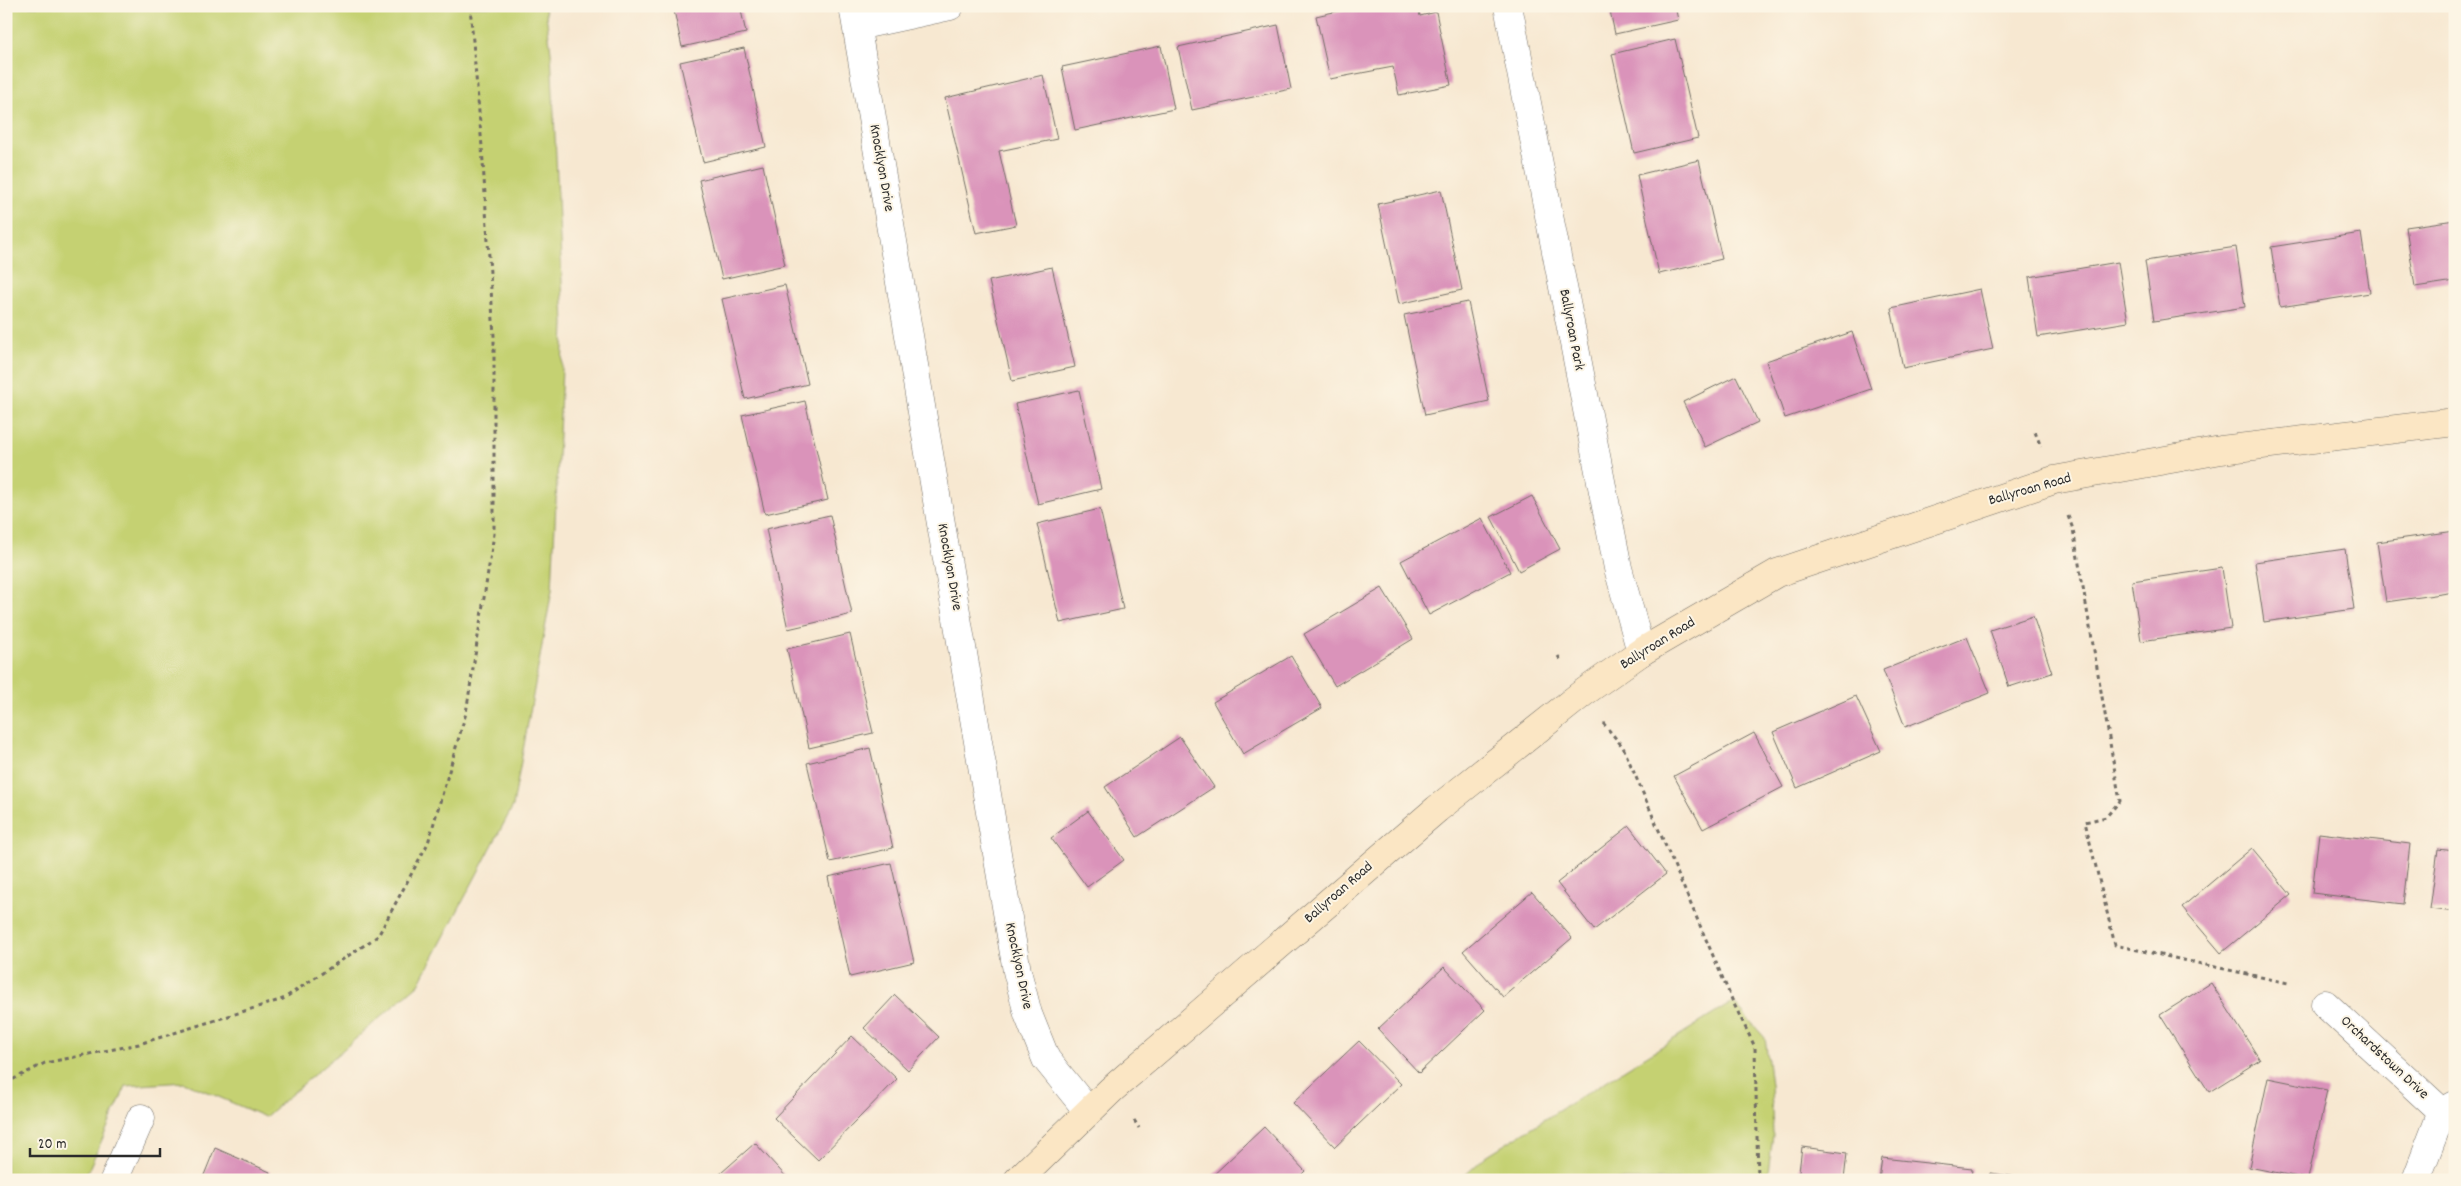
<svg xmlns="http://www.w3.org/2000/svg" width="2461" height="1186" font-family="Dekko,sans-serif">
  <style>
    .green { fill: #c5d172; stroke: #787e4e }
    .building { fill: #da93ba }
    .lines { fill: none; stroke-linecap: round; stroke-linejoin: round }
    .minor-casing { stroke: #726d65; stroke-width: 29 }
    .secondary-casing { stroke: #726d65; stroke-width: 29 }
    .path { stroke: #726d65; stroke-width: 3; stroke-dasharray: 4 4; stroke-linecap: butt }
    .minor { stroke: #fff; stroke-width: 28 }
    .secondary { stroke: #fbe6c4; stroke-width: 28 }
    .labels { text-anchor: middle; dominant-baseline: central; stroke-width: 4; stroke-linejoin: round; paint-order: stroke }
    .street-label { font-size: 15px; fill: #2b2b2b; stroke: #fcf5e5 }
  </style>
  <rect width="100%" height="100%" fill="#fcf5e5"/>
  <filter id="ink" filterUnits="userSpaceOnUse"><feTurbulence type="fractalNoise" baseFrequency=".02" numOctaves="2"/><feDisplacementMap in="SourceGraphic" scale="10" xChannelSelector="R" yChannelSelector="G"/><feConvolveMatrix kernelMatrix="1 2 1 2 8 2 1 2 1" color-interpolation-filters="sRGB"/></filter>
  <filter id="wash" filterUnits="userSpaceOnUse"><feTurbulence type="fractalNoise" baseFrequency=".0096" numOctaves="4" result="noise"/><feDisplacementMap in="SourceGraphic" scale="20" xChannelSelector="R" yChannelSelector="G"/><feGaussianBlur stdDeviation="1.12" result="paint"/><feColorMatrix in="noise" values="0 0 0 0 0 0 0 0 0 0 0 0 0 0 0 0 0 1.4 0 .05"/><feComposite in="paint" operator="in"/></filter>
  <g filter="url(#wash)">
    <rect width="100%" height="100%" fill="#f7e8d1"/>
    <g class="green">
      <path d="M6,6h539l6,46 13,272 -12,266 -39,216 -94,178 -154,133 -81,-35 -58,4 -42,94h-78z"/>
      <path d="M1733,1002l32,36 6,47 2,50 -6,45h-307l26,-24z"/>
    </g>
    <g id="blocks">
      <g class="building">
        <path d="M673,6h67l6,27 -64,14z"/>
        <path d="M1360,6h58l2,10 16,-4 15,73 -52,10 -6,-28 -63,12 -14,-63z"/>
        <path d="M1609,6h66l3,14 -63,14z"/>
        <path d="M1278,25l13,64 -99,21 -14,-63z"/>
        <path d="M1675,39l23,99 -64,15 -22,-99z"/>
        <path d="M1161,46l13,63 -99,21 -13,-63z"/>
        <path d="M744,48l22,99 -63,15 -23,-100z"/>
        <path d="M1043,75l14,64 -58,12 17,74 -40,8 -31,-135z"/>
        <path d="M1699,160l23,99 -63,15 -22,-99z"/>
        <path d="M763,165l22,100 -63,14 -23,-99z"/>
        <path d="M1441,190l21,100 -63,14 -21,-100z"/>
        <path d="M2455,220v61l-40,6 -9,-60z"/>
        <path d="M2361,233l9,60 -90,14 -9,-60z"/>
        <path d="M2236,247l9,60 -91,14 -9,-60z"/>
        <path d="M2118,262l10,60 -90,15 -9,-60z"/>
        <path d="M1052,267l23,100 -63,14 -23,-100z"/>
        <path d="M785,285l23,99 -63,15 -23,-100z"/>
        <path d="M1980,289l13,60 -90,19 -12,-60z"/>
        <path d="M1468,302l21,99 -64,14 -21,-100z"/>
        <path d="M1852,332l19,57 -86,29 -19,-57z"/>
        <path d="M1736,376l22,46 -53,25 -22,-45z"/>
        <path d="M1079,390l22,99 -63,15 -23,-100z"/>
        <path d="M805,401l23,99 -63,14 -23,-99z"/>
        <path d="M1532,496l28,53 -41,22 -28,-54z"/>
        <path d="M1100,509l23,100 -63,14 -23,-99z"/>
        <path d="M830,515l22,99 -64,15 -22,-100z"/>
        <path d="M1482,518l28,54 -81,43 -28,-54z"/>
        <path d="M2455,531v61l-69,10 -9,-60z"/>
        <path d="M2345,549l9,60 -90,13 -9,-60z"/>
        <path d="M2222,568l9,60 -90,13 -9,-60z"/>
        <path d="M1382,588l31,51 -78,47 -31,-52z"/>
        <path d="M2033,616l19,57 -43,14 -19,-57z"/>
        <path d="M850,634l23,99 -64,15 -22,-99z"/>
        <path d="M1967,637l23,56 -85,34 -22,-57z"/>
        <path d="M1291,656l31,52 -79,46 -30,-52z"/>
        <path d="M1856,696l25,55 -84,37 -24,-56z"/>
        <path d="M1754,733l29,54 -80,42 -29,-53z"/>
        <path d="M1180,737l34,50 -77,50 -32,-50z"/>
        <path d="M870,748l23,100 -63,14 -23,-99z"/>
        <path d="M1088,811l36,49 -37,27 -36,-49z"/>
        <path d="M1629,826l37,48 -72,56 -37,-47z"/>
        <path d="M2319,833l91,11 -7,60 -91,-11z"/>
        <path d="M2252,848l39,47 -70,58 -39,-46z"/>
        <path d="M2438,849l17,2v61l-25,-3z"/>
        <path d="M891,863l23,99 -64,15 -22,-100z"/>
        <path d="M1532,892l40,46 -69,59 -40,-46z"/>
        <path d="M1444,967l41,43 -66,63 -41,-44z"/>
        <path d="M2211,983l49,77 -51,32 -49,-77z"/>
        <path d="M895,995l44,42 -31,33 -44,-42z"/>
        <path d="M852,1036l45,43 -79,81 -44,-42z"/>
        <path d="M1359,1041l42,43 -66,63 -42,-44z"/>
        <path d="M2268,1078l59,12 -19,89 -59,-12z"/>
        <path d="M1264,1127l41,44 -9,9h-88z"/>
        <path d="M755,1143l34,37h-76l8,-7z"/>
        <path d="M1802,1147l45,6 -3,27h-46z"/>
        <path d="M215,1148l55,24 -3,8h-65z"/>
        <path d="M1882,1158l90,10 -1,12h-92z"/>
        <path d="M1990,1173l41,6v1h-42z"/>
      </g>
    </g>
  </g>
  <g filter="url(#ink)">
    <use href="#blocks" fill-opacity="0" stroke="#726d65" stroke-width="1"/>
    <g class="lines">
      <g class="minor-casing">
        <g id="minor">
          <path d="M853,6l164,965 11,43 18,45 42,52"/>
          <path d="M1508,6l110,562 23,84"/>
          <path d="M857,26l93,-20"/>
          <path d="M2325,1004l117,108"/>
          <path d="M114,1180l27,-62"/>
          <path d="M2416,1180l26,-68 13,-7"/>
        </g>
      </g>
      <g class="secondary-casing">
        <path id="secondary" d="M1018,1180l93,-90 326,-281 146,-116 58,-41 136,-79 277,-93 167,-30 234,-28"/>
      </g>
      <g class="path">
        <path d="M2035,432l6,15"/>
        <path d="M2068,516l5,13 47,272 -14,16 -21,5 30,123 173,38"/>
        <path d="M1558,656l4,6"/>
        <path d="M1603,723l20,24 110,255 22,45 3,133"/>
        <path d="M6,1083l39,-20 94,-19 144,-45 95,-63 50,-93 38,-130 28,-179v-198l-12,-189 -12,-141"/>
        <path d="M1134,1120l5,8"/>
      </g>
      <use href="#minor" class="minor"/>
      <use href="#secondary" class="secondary"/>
    </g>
  </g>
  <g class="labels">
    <g class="street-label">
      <text transform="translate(881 168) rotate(80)">Knocklyon Drive</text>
      <text transform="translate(1571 330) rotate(79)">Ballyroan Park</text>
      <text transform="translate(2030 490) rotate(-16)">Ballyroan Road</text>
      <text transform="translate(949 567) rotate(80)">Knocklyon Drive</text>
      <text transform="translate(1658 644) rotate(-32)">Ballyroan Road</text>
      <text transform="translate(1339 893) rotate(-41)">Ballyroan Road</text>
      <text transform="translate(1018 966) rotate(78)">Knocklyon Drive</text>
      <text transform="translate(2384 1058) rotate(43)">Orchardstown Drive</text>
    </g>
  </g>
  <rect width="2461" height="1186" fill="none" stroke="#fcf5e5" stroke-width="25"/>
  <path d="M30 1148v8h130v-8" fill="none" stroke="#2b2b2b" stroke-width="2.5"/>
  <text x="38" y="1148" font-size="15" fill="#2b2b2b" stroke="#fcf5e5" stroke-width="4" paint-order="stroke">20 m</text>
</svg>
